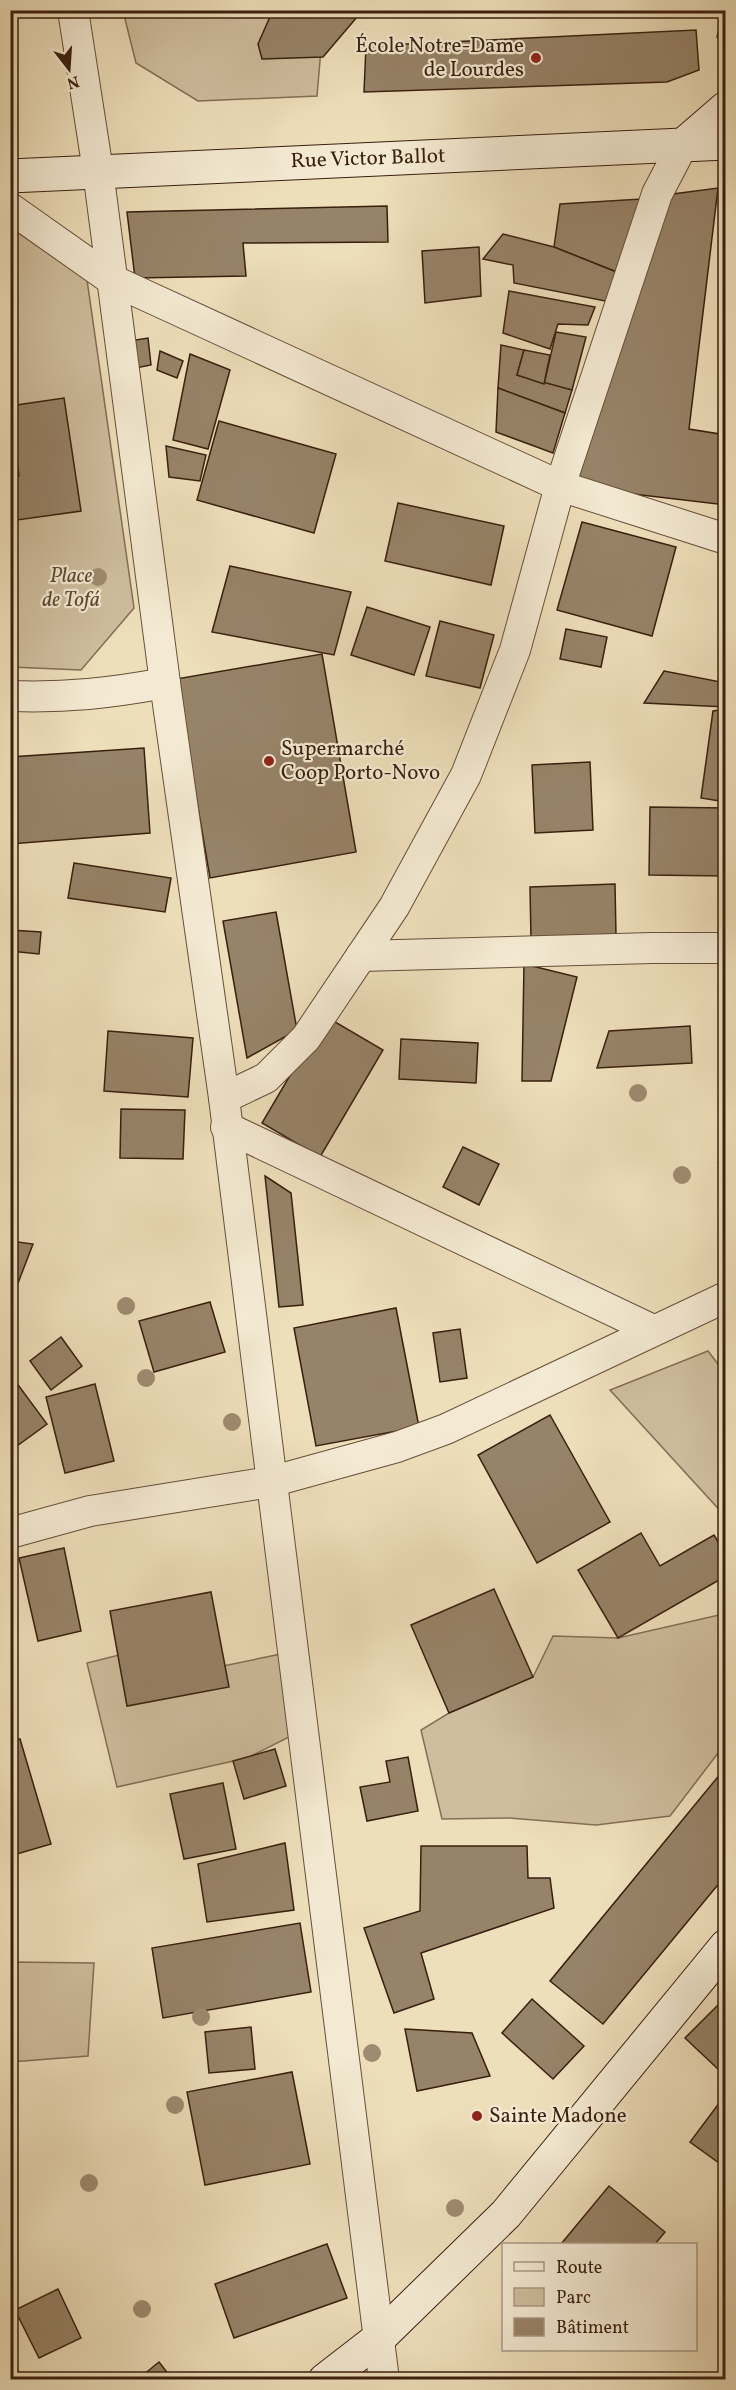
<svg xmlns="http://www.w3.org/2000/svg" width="736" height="2390" font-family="Vollkorn,serif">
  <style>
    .green { fill: #cfbe9e; stroke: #846e56; stroke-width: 1.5 }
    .building { fill: #978368; stroke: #391f0e; stroke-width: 1.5 }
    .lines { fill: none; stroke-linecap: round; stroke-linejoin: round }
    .street-casing { stroke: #664f39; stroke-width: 32 }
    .secondary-casing { stroke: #391f0e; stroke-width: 35 }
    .street { stroke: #f4ead3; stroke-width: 30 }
    .secondary { stroke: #f4ead3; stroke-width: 33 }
    .tree { fill: #9f8b70 }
    .poi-dot { fill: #8f2418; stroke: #f4ead3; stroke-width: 2 }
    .labels { text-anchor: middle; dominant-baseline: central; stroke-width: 4.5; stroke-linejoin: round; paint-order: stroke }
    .poi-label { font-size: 21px; fill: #391f0e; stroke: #f4ead3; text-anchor: start }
    .street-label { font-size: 21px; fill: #391f0e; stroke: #f4ead3 }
    .park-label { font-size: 21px; font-style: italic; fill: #5e4732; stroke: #f4ead3 }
  </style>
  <rect width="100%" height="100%" fill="#eedfbb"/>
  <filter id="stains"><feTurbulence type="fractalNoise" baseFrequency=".00333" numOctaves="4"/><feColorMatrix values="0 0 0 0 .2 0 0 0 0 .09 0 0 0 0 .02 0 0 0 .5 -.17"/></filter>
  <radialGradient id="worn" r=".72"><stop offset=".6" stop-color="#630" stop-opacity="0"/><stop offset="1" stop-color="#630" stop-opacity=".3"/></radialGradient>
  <g class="green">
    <path d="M123,11h154l45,26 -5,59 -119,5 -62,-38z"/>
    <path d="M11,228l76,52 47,328 -53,62 -70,-3z"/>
    <path d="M708,1351l17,22v143l-115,-126z"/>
    <path d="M719,1615l6,3v126l-55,72 -74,9 -87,-7 -67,1 -21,-89 28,-17 84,-36 20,-41 65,2z"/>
    <path d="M123,1654l66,19 92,-19 12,81 -46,23 -130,29 -30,-124z"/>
    <path d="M11,1962l83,1 -6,93 -77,6z"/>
  </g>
  <g class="building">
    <path d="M273,10h90l-40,47 -61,2 -4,-15z"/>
    <path d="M724,10h2v32l-9,-5z"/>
    <path d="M696,30l3,40 -32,12 -303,10 2,-46z"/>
    <path d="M718,188l-29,241 37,6v70l-161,-19 100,-291z"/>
    <path d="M641,199l-22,74 -65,-26 6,-43z"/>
    <path d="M387,206l1,36 -145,1 3,33 -111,2 -8,-66z"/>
    <path d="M503,234l51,13 65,26 -9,29 -96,-19 -1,-18 -30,-6z"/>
    <path d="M479,247l2,49 -56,7 -3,-52z"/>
    <path d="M509,291l86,16 -7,18 -30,-1 -8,25 -47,-16z"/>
    <path d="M556,332l30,5 -14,53 -28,-6z"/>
    <path d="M148,338l3,27 -15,3 -7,-27z"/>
    <path d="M501,345l23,5 -7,25 55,15 -7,23 -67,-25z"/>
    <path d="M524,350l26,5 -6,29 -27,-9z"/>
    <path d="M160,351l23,10 -6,17 -20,-8z"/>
    <path d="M190,354l40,16 -22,79 -35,-9z"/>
    <path d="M498,388l67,25 -12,40 -57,-21z"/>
    <path d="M64,398l17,113 -71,10v-44l9,-1 -9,-70z"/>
    <path d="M219,421l117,33 -22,79 -117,-33z"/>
    <path d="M166,446l40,9 -6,26 -31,-4z"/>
    <path d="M398,503l106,23 -13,59 -106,-24z"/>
    <path d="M582,522l94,25 -24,89 -95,-26z"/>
    <path d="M230,566l121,26 -17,63 -122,-23z"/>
    <path d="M10,583l6,40 -6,1z"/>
    <path d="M367,607l63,20 -16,48 -63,-20z"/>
    <path d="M440,621l54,14 -14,53 -54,-12z"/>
    <path d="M566,629l41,8 -6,30 -41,-8z"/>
    <path d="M322,654l34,198 -146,26 -34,-199z"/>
    <path d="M664,671l62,12v24l-82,-4z"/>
    <path d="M726,709v93l-25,-4 12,-87z"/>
    <path d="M144,748l6,85 -140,11v-87z"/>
    <path d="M590,762l3,68 -58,3 -3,-68z"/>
    <path d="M650,807l76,1v68l-77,-1z"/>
    <path d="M74,863l97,15 -6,34 -97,-14z"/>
    <path d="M615,884l1,52 -85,3 -1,-52z"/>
    <path d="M276,912l21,118 -50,28 -24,-137z"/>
    <path d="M10,930l31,2 -2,22 -29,-3z"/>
    <path d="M524,964l53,13 -26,104h-29z"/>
    <path d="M325,1016l58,34 -63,107 -58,-34z"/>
    <path d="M690,1026l2,37 -95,5 12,-37z"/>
    <path d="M108,1031l85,7 -5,59 -84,-6z"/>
    <path d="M401,1039l77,4 -2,40 -77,-4z"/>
    <path d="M121,1109l64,1 -2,49 -63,-1z"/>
    <path d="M463,1147l36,17 -20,41 -36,-18z"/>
    <path d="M726,1158v15l-8,-10z"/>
    <path d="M265,1176l26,17 12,112 -24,2z"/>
    <path d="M10,1241l23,3 -23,60z"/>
    <path d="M210,1302l15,50 -71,20 -15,-51z"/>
    <path d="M396,1308l23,119 -103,19 -22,-118z"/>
    <path d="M460,1329l7,49 -27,4 -7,-49z"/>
    <path d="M61,1337l21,29 -31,24 -21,-29z"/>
    <path d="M10,1374l37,50 -37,27z"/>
    <path d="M95,1384l19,77 -49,12 -19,-76z"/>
    <path d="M550,1415l60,107 -73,41 -59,-108z"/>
    <path d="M10,1474l7,25 -7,2z"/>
    <path d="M641,1533l19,33 54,-31 12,20v21l-108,62 -40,-68z"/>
    <path d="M64,1548l17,83 -43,10 -19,-83z"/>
    <path d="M494,1589l39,88 -84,36 -38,-88z"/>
    <path d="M211,1592l18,95 -102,19 -17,-95z"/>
    <path d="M20,1739l31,105 -41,12v-114z"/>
    <path d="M275,1749l11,37 -42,13 -11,-38z"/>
    <path d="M408,1757l10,54 -51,10 -7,-34 30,-5 -4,-21z"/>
    <path d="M726,1767v108l-123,149 -53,-43z"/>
    <path d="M223,1783l13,66 -52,10 -14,-65z"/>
    <path d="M285,1843l9,67 -87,12 -9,-58z"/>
    <path d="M421,1846h106l1,32h22l4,30 -133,45 13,46 -40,14 -30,-85 56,-17z"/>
    <path d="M300,1923l11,69 -148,26 -11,-70z"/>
    <path d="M726,1997v67l-7,6 -34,-32z"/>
    <path d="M532,1999l52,47 -31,33 -51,-46z"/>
    <path d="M251,2027l4,42 -46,4 -4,-41z"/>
    <path d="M405,2029l67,4 18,43 -73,15z"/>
    <path d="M292,2072l18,92 -105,21 -18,-93z"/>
    <path d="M720,2102l6,4v62l-36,-26z"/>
    <path d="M609,2186l56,46 -10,12h-94z"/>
    <path d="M327,2244l20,54 -113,40 -19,-54z"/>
    <path d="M58,2289l23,49 -42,20 -24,-48z"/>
    <path d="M10,2354l10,21 -9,5h-1z"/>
    <path d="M159,2362l14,18h-36z"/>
  </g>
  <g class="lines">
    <g class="street-casing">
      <g id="street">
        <path d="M73,10l25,161 67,512 59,415 160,1282"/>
        <path d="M10,208l102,72 448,206 166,53"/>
        <path d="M10,696c57,2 100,-3 155,-13"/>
        <path d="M361,956l291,-8h74"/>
        <path d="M224,1098l42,-20 40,-40 88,-131 72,-132 49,-125 45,-164 97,-292 25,-48"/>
        <path d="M226,1127l427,203"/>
        <path d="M10,1533l80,-22 180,-29 127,-35 49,-18 280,-132"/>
      </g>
    </g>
    <g class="secondary-casing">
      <g id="secondary">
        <path d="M682,146l44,-38"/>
        <path d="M10,176l716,-33"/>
        <path d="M325,2380l53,-41 128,-125 220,-268"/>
      </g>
    </g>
    <use href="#street" class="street"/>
    <use href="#secondary" class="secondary"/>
  </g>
  <g class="tree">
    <circle cx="98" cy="577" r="9"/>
    <circle cx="638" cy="1093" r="9"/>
    <circle cx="682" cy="1175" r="9"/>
    <circle cx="126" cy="1306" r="9"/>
    <circle cx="146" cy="1378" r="9"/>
    <circle cx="232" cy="1422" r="9"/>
    <circle cx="201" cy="2017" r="9"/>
    <circle cx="372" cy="2053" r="9"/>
    <circle cx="175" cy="2105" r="9"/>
    <circle cx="89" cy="2183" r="9"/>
    <circle cx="455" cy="2208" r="9"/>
    <circle cx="142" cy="2309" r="9"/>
  </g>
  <g class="poi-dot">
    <circle cx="536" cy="58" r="6"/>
    <circle cx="269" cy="761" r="6"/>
    <circle cx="477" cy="2116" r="6"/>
  </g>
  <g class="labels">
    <g class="poi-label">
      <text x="524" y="46" text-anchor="end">École Notre-Dame<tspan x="524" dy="24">de Lourdes</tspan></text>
      <text x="281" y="749">Supermarché<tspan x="281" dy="24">Coop Porto-Novo</tspan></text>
      <text x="489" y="2116">Sainte Madone</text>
    </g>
    <g class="street-label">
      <text transform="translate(368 159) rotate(-2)">Rue Victor Ballot</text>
    </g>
    <g class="park-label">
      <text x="71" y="576">Place<tspan x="71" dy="24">de Tofá</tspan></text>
    </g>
  </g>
  <rect width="736" height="2390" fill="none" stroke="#eedfbb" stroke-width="36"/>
  <rect x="12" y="12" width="712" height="2366" fill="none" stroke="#391f0e" stroke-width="3"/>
  <rect x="18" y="18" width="700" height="2354" fill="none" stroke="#391f0e" stroke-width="1.5"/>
  <rect x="502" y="2243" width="195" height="108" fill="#f4ead3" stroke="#a99984" stroke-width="1.5"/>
  <rect x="514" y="2262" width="30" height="9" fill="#f4ead3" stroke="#a99984" stroke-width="1.5"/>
  <text x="556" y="2273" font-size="18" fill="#391f0e">Route</text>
  <rect x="514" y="2288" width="30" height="18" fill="#cfbe9e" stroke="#a99984" stroke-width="1.5"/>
  <text x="556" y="2303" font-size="18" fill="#391f0e">Parc</text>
  <rect x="514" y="2318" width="30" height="18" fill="#978368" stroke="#a99984" stroke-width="1.5"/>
  <text x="556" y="2333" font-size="18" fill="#391f0e">Bâtiment</text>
  <g transform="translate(69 69) rotate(163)" stroke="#f4ead3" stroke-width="4.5" paint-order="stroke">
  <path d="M0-4.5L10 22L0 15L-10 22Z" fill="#391f0e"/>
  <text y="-9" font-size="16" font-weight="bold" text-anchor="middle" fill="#391f0e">N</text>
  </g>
  <rect width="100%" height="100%" filter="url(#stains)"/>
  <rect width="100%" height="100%" fill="url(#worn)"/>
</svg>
